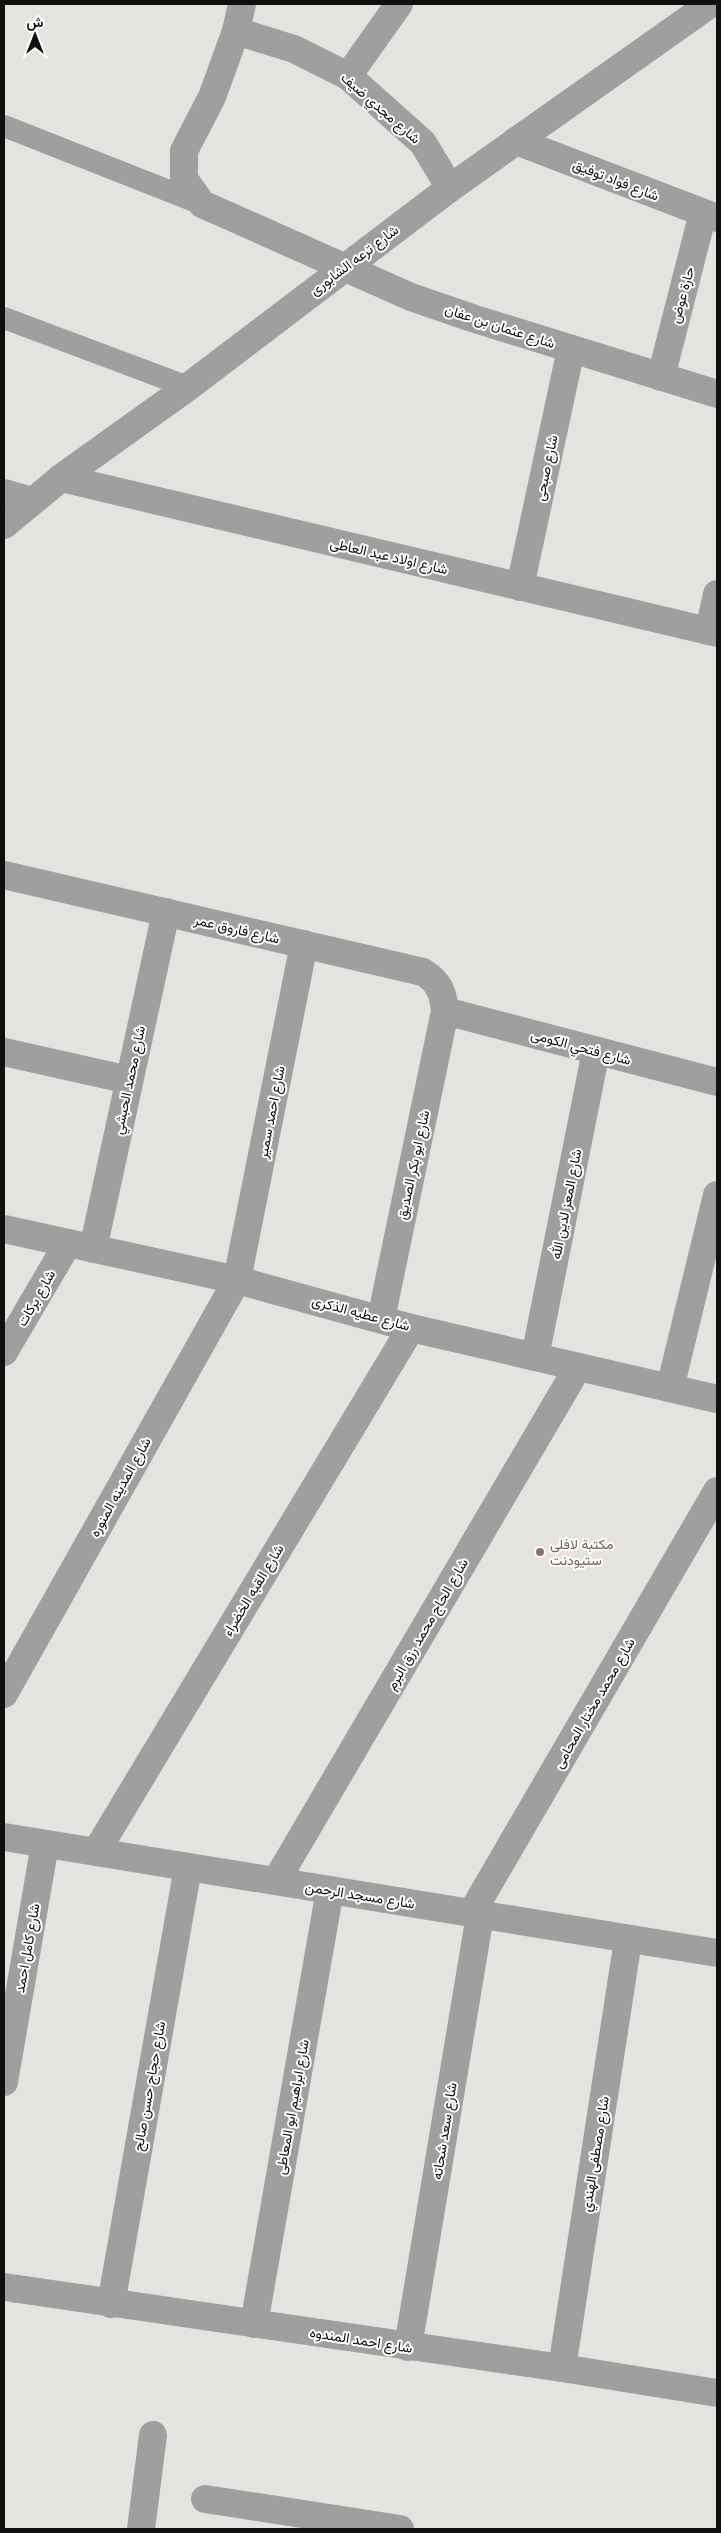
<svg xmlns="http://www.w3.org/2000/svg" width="721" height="2533" font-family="'DM Sans',Vazirmatn,sans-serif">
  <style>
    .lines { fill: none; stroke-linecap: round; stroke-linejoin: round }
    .lane { stroke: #9e9f9e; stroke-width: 22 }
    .street { stroke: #9e9f9e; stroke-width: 28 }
    .education-dot { fill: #8d6e63; stroke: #fff; stroke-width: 2 }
    .labels { text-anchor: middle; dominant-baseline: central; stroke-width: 4; stroke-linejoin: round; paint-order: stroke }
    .street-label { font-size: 14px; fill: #100f0e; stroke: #fff }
    .education-label { font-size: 14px; fill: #785e54; stroke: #fff; text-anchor: start }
  </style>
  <rect width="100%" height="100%" fill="#e4e3e0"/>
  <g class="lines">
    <g class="lane">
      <path d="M4,126l198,78"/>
      <path d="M4,318l184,69"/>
    </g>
    <g class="street">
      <path d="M242,4l-6,27 -24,66 -28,54v28l18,25 209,93 61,21 245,76"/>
      <path d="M236,31l58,18 54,27 75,67 27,45"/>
      <path d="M348,76l51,-72"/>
      <path d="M516,141l201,77"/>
      <path d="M661,377l42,-164"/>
      <path d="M61,478l656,155"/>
      <path d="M4,493l28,8"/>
      <path d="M4,525l57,-47 127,-91 262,-199 260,-184"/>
      <path d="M520,587l51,-238"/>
      <path d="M709,631l8,-37"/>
      <path d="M4,875l419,97c16,10 20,20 22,39l-64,308"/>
      <path d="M445,1011l272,71"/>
      <path d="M4,1052l125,28"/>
      <path d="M4,1229l233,51 174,48 306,71"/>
      <path d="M93,1249l73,-337"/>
      <path d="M4,1352l64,-109"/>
      <path d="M535,1357l61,-306"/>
      <path d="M670,1388l47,-193"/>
      <path d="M4,1694l233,-414 67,-336"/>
      <path d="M4,1837l713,116"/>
      <path d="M96,1852l315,-524"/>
      <path d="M276,1881l302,-514"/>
      <path d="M471,1914l246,-423"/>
      <path d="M4,2082l41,-238"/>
      <path d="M4,2287l558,81 155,25"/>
      <path d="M111,2304l77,-437"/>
      <path d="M254,2324l76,-434"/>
      <path d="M408,2347l72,-432"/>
      <path d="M562,2368l66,-428"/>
      <path d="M205,2499l195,30"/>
      <path d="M141,2529l12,-94"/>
    </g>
  </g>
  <circle class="education-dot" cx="540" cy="1552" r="5"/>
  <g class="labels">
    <g class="street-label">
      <text transform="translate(381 108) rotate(41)">شارع مجدي ضيف</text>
      <text transform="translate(616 180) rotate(21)">شارع فواد توفيق</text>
      <text transform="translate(354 260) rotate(-37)">شارع ترعه الشابورى</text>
      <text transform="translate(682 295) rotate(-75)">حارة عوض</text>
      <text transform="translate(500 326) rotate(18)">شارع عثمان بن عفان</text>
      <text transform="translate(546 468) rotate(-78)">شارع صبحى</text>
      <text transform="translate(389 556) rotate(13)">شارع اولاد عبد العاطى</text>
      <text transform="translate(237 929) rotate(13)">شارع فاروق عمر</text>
      <text transform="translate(581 1047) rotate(15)">شارع فتحي الكومى</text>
      <text transform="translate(129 1080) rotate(-78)">شارع محمد الحبشي</text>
      <text transform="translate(271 1112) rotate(-79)">شارع احمد سمير</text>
      <text transform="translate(413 1165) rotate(-78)">شارع ابو بكر الصديق</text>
      <text transform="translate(566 1204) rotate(-79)">شارع المعز لدين الله</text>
      <text transform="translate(36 1298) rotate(-60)">شارع بركات</text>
      <text transform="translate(361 1313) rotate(15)">شارع عطيه الذكرى</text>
      <text transform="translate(120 1487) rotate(-61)">شارع المدينه المنوره</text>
      <text transform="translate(253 1590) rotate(-59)">شارع القبه الخضراء</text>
      <text transform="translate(427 1624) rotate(-60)">شارع الحاج محمد رزق البرم</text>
      <text transform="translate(594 1703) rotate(-60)">شارع محمد مختار المحامى</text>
      <text transform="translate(360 1895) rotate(9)">شارع مسجد الرحمن</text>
      <text transform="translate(27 1948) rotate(-80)">شارع كامل احمد</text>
      <text transform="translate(149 2086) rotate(-80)">شارع حجاج حسن صالح</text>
      <text transform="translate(292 2107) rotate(-80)">شارع ابراهيم ابو المعاطى</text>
      <text transform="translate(444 2131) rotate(-81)">شارع سعد شحاته</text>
      <text transform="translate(595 2154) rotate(-81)">شارع مصطفى الهندي</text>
      <text transform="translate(361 2340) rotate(9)">شارع احمد المندوه</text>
    </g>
    <g class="education-label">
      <text x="550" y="1544">مكتبة لافلى<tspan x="550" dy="16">ستيودنت</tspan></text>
    </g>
  </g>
  <rect width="721" height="2533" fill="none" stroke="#100f0e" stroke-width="10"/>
  <g transform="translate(35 35)" stroke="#ffffff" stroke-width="4" paint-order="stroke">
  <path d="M0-4L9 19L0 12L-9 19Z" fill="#100f0e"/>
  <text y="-8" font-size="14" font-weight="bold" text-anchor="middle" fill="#100f0e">ش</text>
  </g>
</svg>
